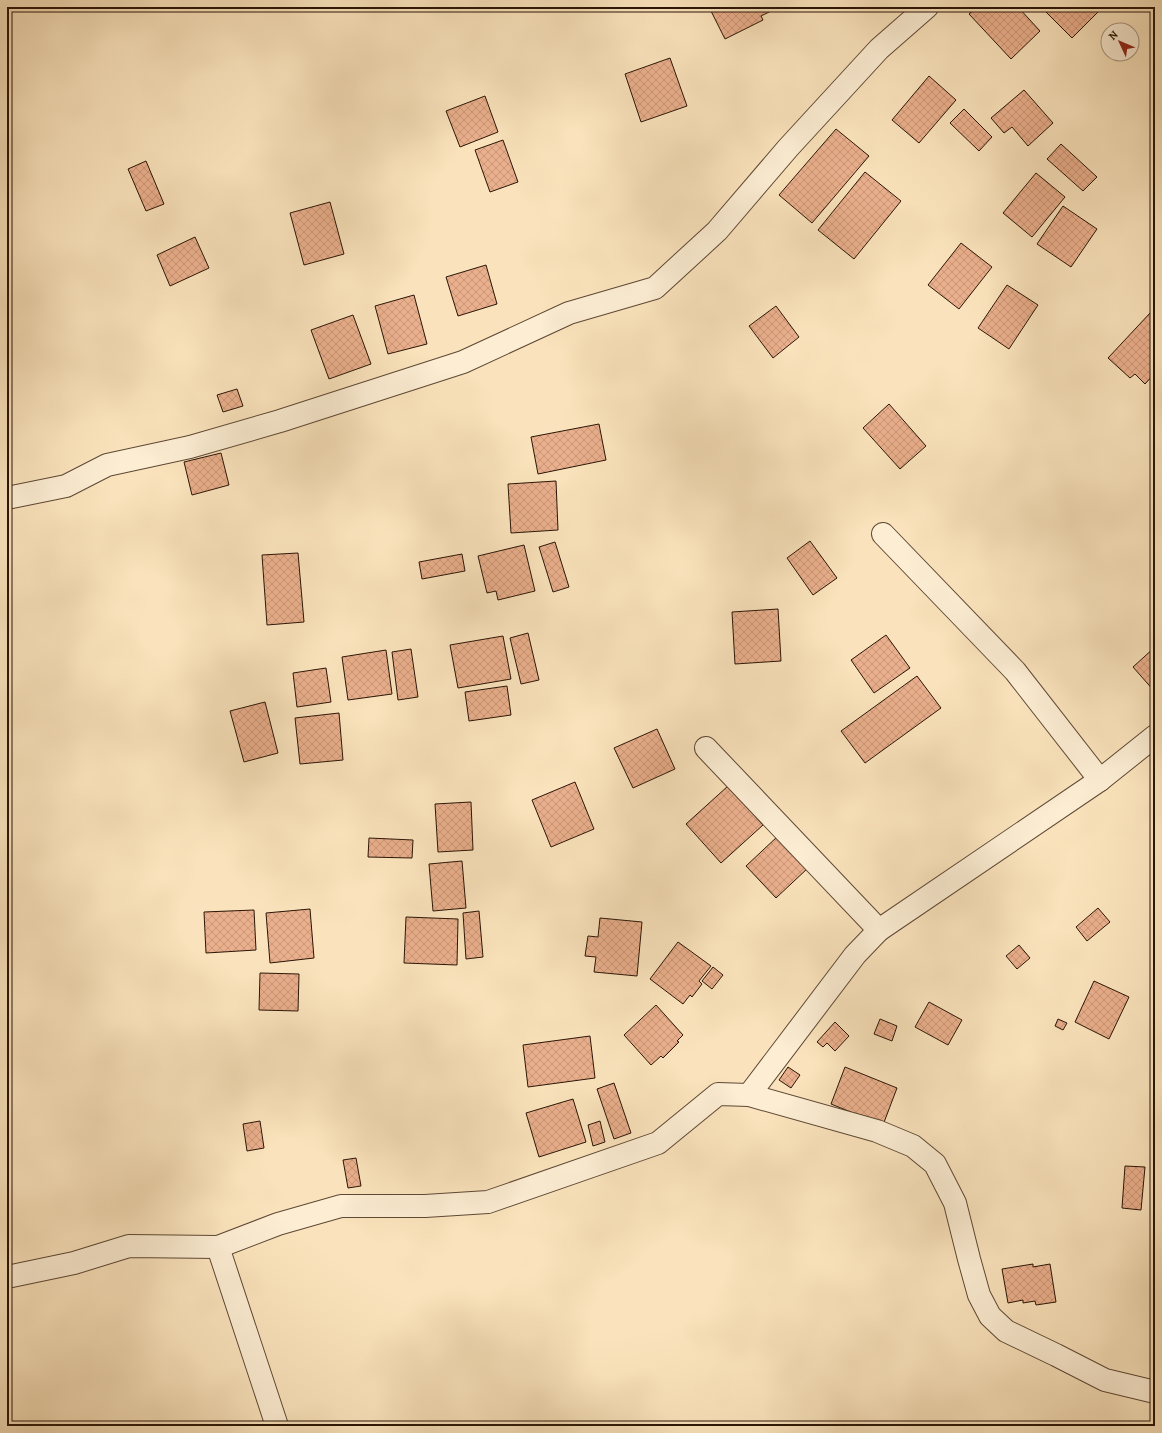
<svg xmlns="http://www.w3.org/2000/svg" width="1162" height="1433" font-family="Alegreya,serif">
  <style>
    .building { fill: url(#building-cross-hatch); stroke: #2a1506 }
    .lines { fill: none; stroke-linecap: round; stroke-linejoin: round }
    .minor-casing { stroke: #5e4834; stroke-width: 24 }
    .minor { stroke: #fcedd3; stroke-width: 22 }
  </style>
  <defs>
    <pattern id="building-cross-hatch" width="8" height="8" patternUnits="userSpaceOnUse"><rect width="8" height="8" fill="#eaaf8c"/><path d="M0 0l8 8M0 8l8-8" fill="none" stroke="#c99677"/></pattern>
  </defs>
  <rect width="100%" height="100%" fill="#fae3bc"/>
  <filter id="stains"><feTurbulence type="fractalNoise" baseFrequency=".005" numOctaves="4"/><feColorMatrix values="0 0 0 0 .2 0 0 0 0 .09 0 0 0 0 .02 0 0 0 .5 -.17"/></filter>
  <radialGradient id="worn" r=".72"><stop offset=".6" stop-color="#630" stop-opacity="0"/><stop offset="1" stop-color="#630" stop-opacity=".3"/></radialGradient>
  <g class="building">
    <path d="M709,7h70l-18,9 2,4 -38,19z"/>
    <path d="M977,7h41l22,24 -29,28 -42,-45z"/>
    <path d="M1041,7h62l-31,31z"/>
    <path d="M670,58l17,48 -46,16 -16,-48z"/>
    <path d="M929,76l27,24 -37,43 -27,-23z"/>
    <path d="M1024,90l29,33 -25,23 -16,-19 -8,6 -13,-15z"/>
    <path d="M485,96l13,36 -38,15 -14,-36z"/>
    <path d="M964,109l28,28 -13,14 -29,-28z"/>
    <path d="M836,129l33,27 -57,67 -33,-28z"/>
    <path d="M503,140l15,42 -28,10 -15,-42z"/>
    <path d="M1061,144l36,33 -14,14 -36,-32z"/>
    <path d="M146,161l18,43 -18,7 -18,-42z"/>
    <path d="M865,172l36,29 -47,58 -36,-29z"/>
    <path d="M1036,173l29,24 -33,40 -29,-24z"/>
    <path d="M330,202l14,52 -40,11 -14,-52z"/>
    <path d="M1063,206l34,23 -26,38 -34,-23z"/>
    <path d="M195,237l14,31 -39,18 -13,-31z"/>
    <path d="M961,243l31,24 -33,42 -31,-24z"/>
    <path d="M486,265l11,39 -39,12 -12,-39z"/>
    <path d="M1007,285l31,20 -29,44 -31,-21z"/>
    <path d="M414,295l13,49 -39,10 -13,-48z"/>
    <path d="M776,306l23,31 -26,21 -24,-32z"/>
    <path d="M1151,312l4,3v58l-10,11 -10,-10 -5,4 -22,-20z"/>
    <path d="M353,315l18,49 -42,15 -18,-49z"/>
    <path d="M237,389l6,17 -20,6 -6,-17z"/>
    <path d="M889,404l37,42 -26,23 -37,-41z"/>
    <path d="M599,424l7,36 -68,14 -7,-37z"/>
    <path d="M221,453l8,32 -37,10 -8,-33z"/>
    <path d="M556,481l2,49 -47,3 -3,-49z"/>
    <path d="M810,541l27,37 -24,17 -26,-37z"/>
    <path d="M555,542l14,45 -16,5 -14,-45z"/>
    <path d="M524,545l11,46 -37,9 -2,-9 -9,2 -9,-37z"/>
    <path d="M298,553l6,69 -37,3 -5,-70z"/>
    <path d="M462,554l3,17 -43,8 -3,-17z"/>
    <path d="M778,609l3,52 -46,3 -3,-52z"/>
    <path d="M528,633l11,47 -18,4 -11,-46z"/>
    <path d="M886,635l24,33 -36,25 -23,-33z"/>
    <path d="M503,636l8,43 -53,9 -8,-43z"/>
    <path d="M1155,647v45l-22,-25z"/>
    <path d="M411,649l7,48 -20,3 -6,-48z"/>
    <path d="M386,650l6,44 -44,6 -6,-43z"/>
    <path d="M326,668l5,34 -34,5 -4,-34z"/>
    <path d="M917,676l24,32 -76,55 -24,-32z"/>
    <path d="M507,686l4,29 -42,6 -4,-29z"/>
    <path d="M265,702l13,51 -34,9 -14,-51z"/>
    <path d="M339,713l4,47 -43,4 -5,-46z"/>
    <path d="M657,729l18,40 -42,19 -19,-40z"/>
    <path d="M575,782l19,47 -43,18 -19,-47z"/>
    <path d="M728,786l35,39 -42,38 -35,-39z"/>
    <path d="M471,802l2,48 -35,2 -3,-48z"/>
    <path d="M778,836l30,32 -32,30 -30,-32z"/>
    <path d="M369,838l44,2 -1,18 -44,-1z"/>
    <path d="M462,861l4,47 -33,3 -4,-47z"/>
    <path d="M1098,908l12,14 -23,19 -11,-14z"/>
    <path d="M310,909l4,49 -44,5 -4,-50z"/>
    <path d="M254,910l2,40 -50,3 -2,-41z"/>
    <path d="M479,911l4,46 -17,2 -3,-46z"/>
    <path d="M406,917l52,2 -1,46 -53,-2z"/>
    <path d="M600,918l42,4 -5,54 -43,-4 2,-15 -11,-1 3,-20 10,1z"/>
    <path d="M678,942l33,24 -12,15 3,3 -10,13 -2,-2 -7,9 -33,-25z"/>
    <path d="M1019,945l11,13 -13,11 -11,-13z"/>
    <path d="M713,967l10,8 -11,14 -10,-8z"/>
    <path d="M260,973l39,1 -1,37 -39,-1z"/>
    <path d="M1094,981l35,16 -20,42 -34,-17z"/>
    <path d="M929,1002l33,18 -14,25 -33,-18z"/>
    <path d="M656,1005l27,30 -6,6 2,1 -16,16 -2,-2 -10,9 -27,-30z"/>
    <path d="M880,1019l17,7 -5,15 -18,-7z"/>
    <path d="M1058,1019l9,4 -4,7 -8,-4z"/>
    <path d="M835,1022l14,14 -14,15 -8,-8 -4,4 -6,-5z"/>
    <path d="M590,1036l5,42 -67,9 -5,-42z"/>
    <path d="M788,1067l12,8 -9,13 -12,-8z"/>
    <path d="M845,1067l52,21 -14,37 -52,-21z"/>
    <path d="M614,1083l17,50 -17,6 -17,-50z"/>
    <path d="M573,1099l13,43 -47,15 -13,-44z"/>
    <path d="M260,1121l4,27 -17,3 -4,-27z"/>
    <path d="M600,1121l5,21 -12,4 -5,-21z"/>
    <path d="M356,1158l5,28 -13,2 -5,-28z"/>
    <path d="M1125,1166l20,1 -4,43 -19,-2z"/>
    <path d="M1033,1264v3l17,-3 6,38 -20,3 -1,-4 -12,2v-3l-15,3 -6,-34z"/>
  </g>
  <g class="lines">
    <g class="minor-casing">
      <g id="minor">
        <path d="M7,498l59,-12 41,-21 83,-18 90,-26 183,-59 106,-49 86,-25 62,-57 71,-83 91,-99 48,-42"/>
        <path d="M883,534l132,137 85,109"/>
        <path d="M706,748l173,182"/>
        <path d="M749,1095l106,-140 24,-25 221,-150 55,-44"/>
        <path d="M218,1247l59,179"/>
        <path d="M7,1277l67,-14 55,-17 89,1 60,-23 63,-18h84l63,-4 170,-59 60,-49 31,1 128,36 36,15 22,18 20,39 14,56 10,36 11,21 16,15 50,24 49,25 50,12"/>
      </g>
    </g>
    <use href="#minor" class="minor"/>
  </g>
  <rect width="1162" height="1433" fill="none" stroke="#fae3bc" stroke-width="24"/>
  <rect x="8" y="8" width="1146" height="1417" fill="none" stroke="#2a1506" stroke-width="2"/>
  <rect x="12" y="12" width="1138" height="1409" fill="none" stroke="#2a1506"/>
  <g transform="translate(1120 42) rotate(314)"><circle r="19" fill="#fcedd3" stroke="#a89781"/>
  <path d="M0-3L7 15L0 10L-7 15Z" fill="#8f2418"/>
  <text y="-6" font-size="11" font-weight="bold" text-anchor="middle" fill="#2a1506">N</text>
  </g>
  <rect width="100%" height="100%" filter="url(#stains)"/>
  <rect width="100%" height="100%" fill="url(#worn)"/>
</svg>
